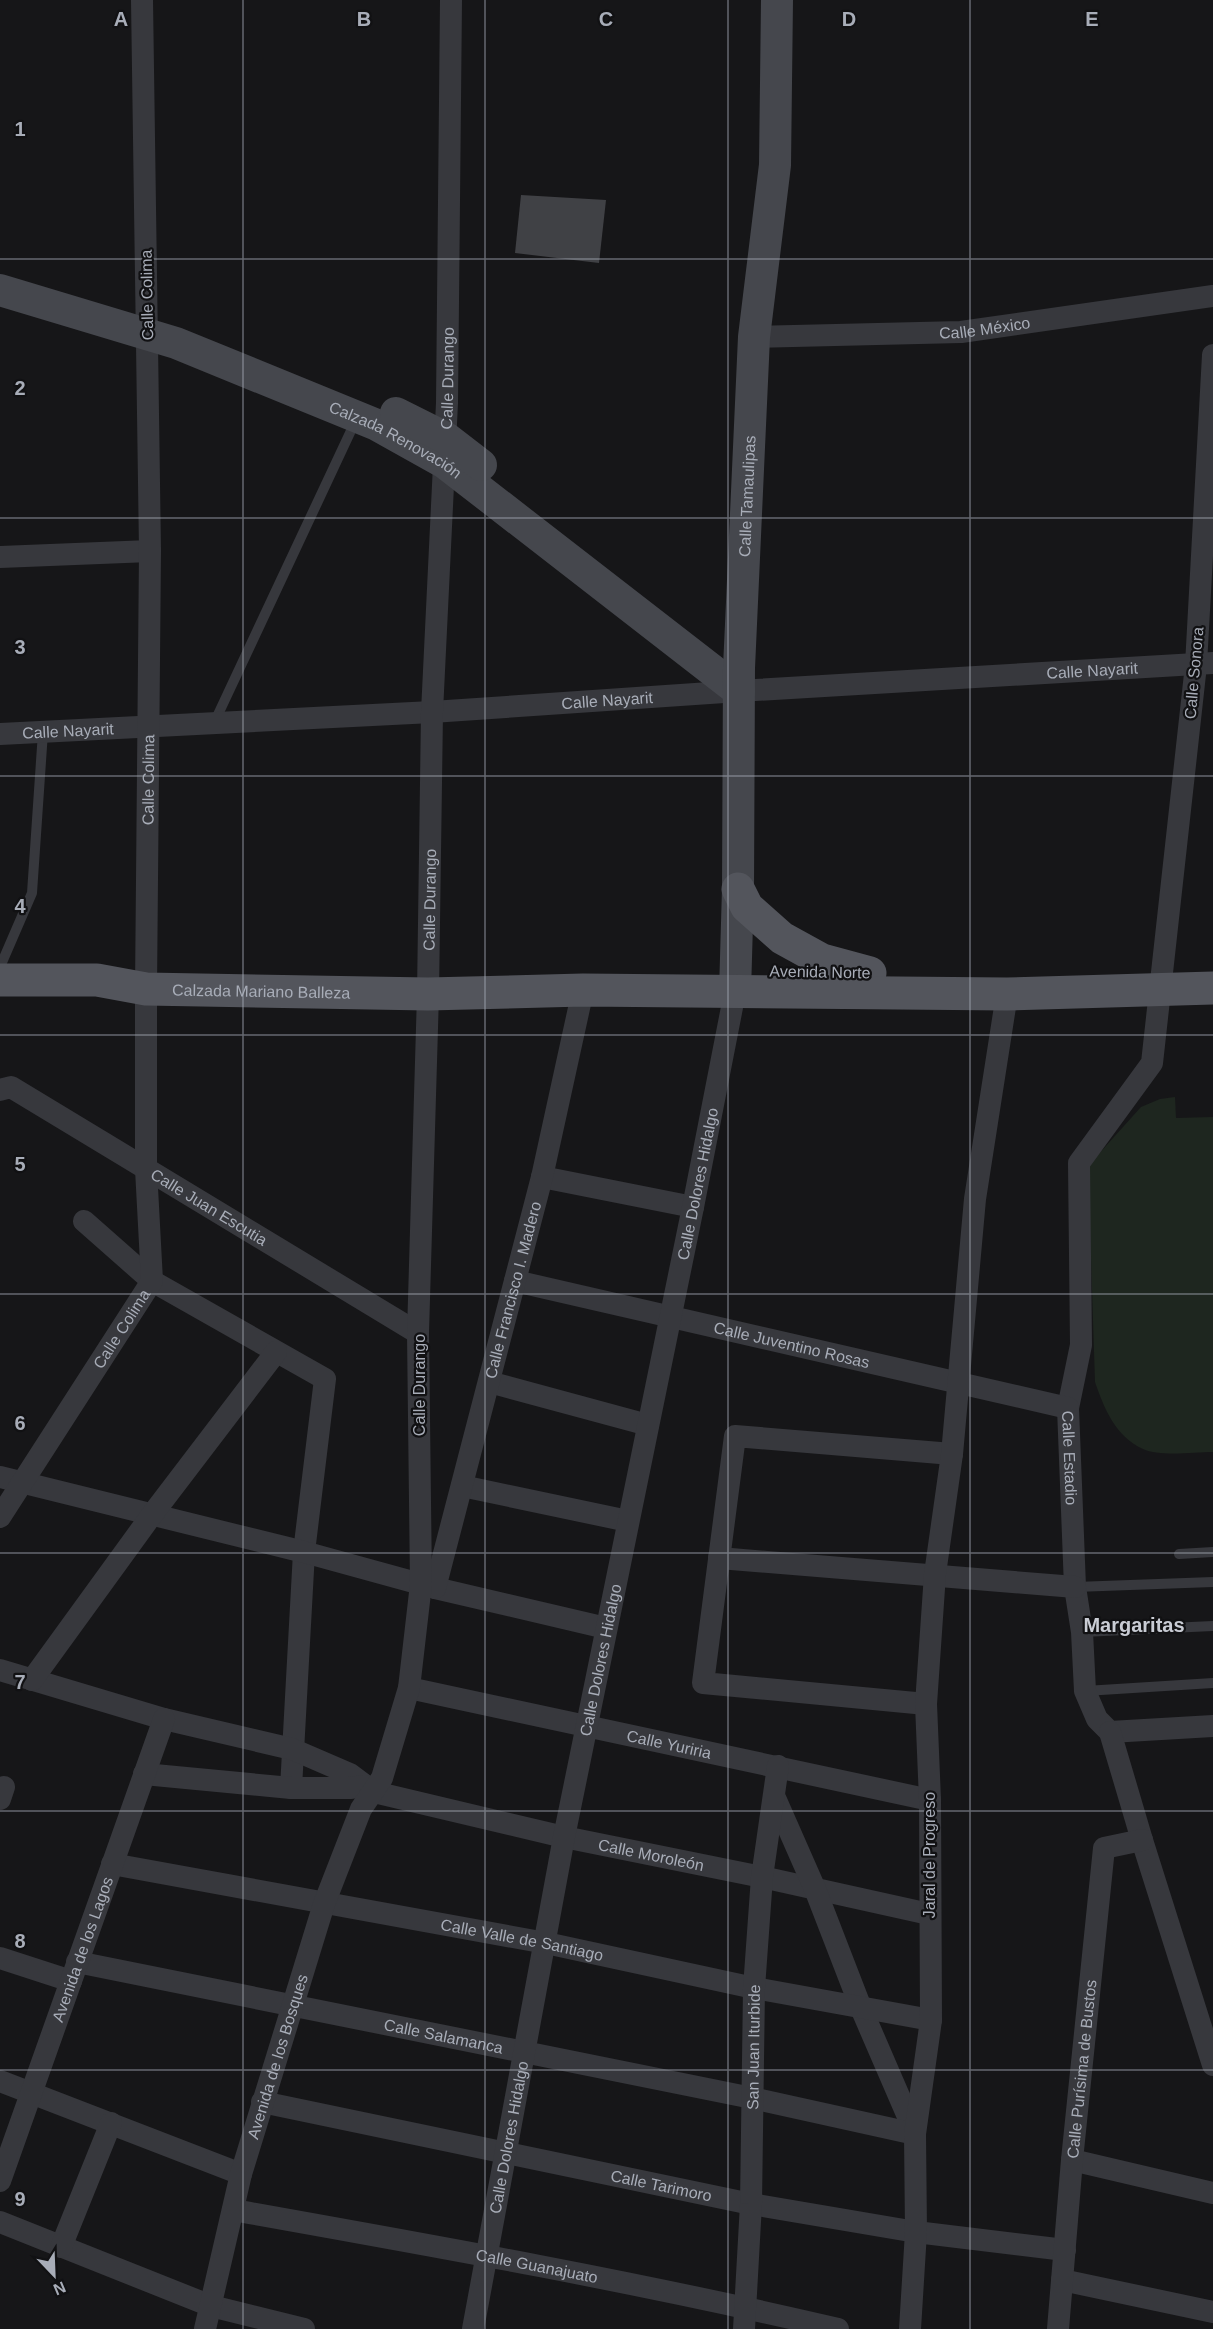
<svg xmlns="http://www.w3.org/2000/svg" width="1213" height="2329" font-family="Arial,sans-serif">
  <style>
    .green { fill: #1e261f }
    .building { fill: #404145 }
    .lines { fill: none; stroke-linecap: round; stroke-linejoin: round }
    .lane { stroke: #37383d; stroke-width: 10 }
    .street { stroke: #37383d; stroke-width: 22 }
    .secondary { stroke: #45474d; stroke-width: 32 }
    .primary { stroke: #53555c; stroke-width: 33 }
    .grid { fill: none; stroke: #a8adb8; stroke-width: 1.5; stroke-opacity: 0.55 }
    .labels { text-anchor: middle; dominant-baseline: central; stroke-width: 4.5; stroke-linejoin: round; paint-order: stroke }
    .street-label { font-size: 16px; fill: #a8adb8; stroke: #111113 }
    .quarter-label { font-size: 20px; font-weight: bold; fill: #c9ccd4; stroke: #111113 }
    .grid-label { font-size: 20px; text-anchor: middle; font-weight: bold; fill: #a8adb8; stroke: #111113; stroke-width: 4.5; stroke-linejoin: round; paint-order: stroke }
  </style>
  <rect width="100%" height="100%" fill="#161618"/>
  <path class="green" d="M1175,1097l1,21 37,-1v335c-19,0 -53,5 -70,-3 -28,-13 -39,-41 -48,-67l-7,-216 53,-59 19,-8z"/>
  <path class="building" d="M521,195l85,5 -7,63 -84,-10z"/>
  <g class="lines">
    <g class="lane">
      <path d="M214,723l142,-303"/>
      <path d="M0,967l32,-74 11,-161"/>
      <path d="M1179,1554l34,-2"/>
      <path d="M1075,1587l138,-5"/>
      <path d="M1082,1632l131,-6"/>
      <path d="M1085,1691l128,-8"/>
    </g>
    <g class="street">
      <path id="s1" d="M754,337l207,-5 252,-36"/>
      <path id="s2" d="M1213,355l-17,310 -44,398 -73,100 2,182 -13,63 7,179 7,45 3,59 12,28 13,13 103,-6"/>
      <path d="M0,557l150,-6"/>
      <path id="s3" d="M0,734l432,-22 307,-21 474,-28"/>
      <path id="s4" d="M0,1090l11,-3 407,246"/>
      <path d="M542,1177l151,30"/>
      <path d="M84,1221l68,60 173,98 -21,173 -13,236"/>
      <path id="s5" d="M515,1281l553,127"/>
      <path d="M489,1382l159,43"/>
      <path d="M0,1477l304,75 131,36 171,40"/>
      <path d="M462,1486l166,35"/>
      <path id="s6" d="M0,1517l152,-236 -6,-112v-180l4,-438 -8,-551"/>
      <path d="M719,1558l356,29"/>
      <path id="s7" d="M435,1588l107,-411 41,-187"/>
      <path id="s8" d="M0,1670l164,49 128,30 58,25 24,18 190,45 198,40 167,37"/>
      <path d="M32,1680l119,-164 125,-164"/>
      <path id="s9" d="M409,1688l521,112"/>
      <path d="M926,1704l-223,-21 32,-247 217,18"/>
      <path d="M1110,1732l32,108 71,225"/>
      <path d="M144,1774l147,14h59l15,-2"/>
      <path d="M775,1798l40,91 46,119 54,125"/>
      <path d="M0,1799l4,-12"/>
      <path id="s10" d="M112,1864l434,79 208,45 177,32"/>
      <path d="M0,1958l71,23"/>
      <path id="s11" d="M77,1962l675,136 163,36"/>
      <path d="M0,2081l241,93"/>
      <path id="s12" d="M262,2102l489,102 165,28 149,18"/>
      <path d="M1072,2160l141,33"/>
      <path id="s13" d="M0,2181l164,-462"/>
      <path id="s14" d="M233,2210c202,36 405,72 605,119"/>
      <path d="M0,2222l211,84 93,23"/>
      <path d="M61,2247l50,-124"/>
      <path d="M1062,2280l151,32"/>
      <path id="s15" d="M205,2329l36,-155 83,-270 37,-95 21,-31 27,-90 12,-104 -3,-251 10,-339 4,-282 15,-309 4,-403"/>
      <path id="s16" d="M473,2329l91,-492 129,-630 42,-215"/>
      <path id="s17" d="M744,2329l7,-125 3,-216 8,-111 16,-111"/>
      <path d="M910,2329l6,-97 -1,-98 16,-114 -1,-220 -4,-96 9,-130 17,-120 23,-255 32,-205"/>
      <path id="s18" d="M1058,2329l14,-169 32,-312 38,-8"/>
    </g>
    <g class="secondary">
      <path id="s19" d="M0,290l176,53 201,82 68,38 294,228"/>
      <path d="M396,413l50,25 35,27"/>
      <path id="s20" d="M735,992l3,-103 1,-221 15,-331 21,-172 2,-165"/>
    </g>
    <g class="primary">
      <path d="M738,889l9,18 35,31 40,22 48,13"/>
      <path id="s21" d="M0,980h97l49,9 282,5 155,-4 424,4 206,-6"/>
    </g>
  </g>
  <path class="grid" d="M243,0v2329M485,0v2329M728,0v2329M970,0v2329M0,259h1213M0,518h1213M0,776h1213M0,1035h1213M0,1294h1213M0,1553h1213M0,1811h1213M0,2070h1213"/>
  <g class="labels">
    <g class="street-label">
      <text transform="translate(147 295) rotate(-91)">Calle Colima</text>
      <text stroke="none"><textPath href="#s1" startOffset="231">Calle México</textPath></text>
      <text stroke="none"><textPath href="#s15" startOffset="1986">Calle Durango</textPath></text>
      <text stroke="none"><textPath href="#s19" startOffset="424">Calzada Renovación</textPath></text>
      <text stroke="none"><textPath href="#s20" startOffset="496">Calle Tamaulipas</textPath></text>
      <text stroke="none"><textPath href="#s3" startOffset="1094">Calle Nayarit</textPath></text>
      <text transform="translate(1194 673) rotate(-85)">Calle Sonora</text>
      <text stroke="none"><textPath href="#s3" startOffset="608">Calle Nayarit</textPath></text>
      <text stroke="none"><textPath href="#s3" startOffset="68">Calle Nayarit</textPath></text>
      <text stroke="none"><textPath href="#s6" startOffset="782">Calle Colima</textPath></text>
      <text stroke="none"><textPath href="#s15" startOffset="1464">Calle Durango</textPath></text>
      <text transform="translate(820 972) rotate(1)">Avenida Norte</text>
      <text stroke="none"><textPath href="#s21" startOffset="262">Calzada Mariano Balleza</textPath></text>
      <text stroke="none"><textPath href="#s16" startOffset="1167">Calle Dolores Hidalgo</textPath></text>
      <text stroke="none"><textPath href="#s4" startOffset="243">Calle Juan Escutia</textPath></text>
      <text stroke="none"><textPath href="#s7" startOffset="308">Calle Francisco I. Madero</textPath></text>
      <text stroke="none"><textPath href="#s6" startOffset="224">Calle Colima</textPath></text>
      <text stroke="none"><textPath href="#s5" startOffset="284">Calle Juventino Rosas</textPath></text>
      <text transform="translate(419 1385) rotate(-90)">Calle Durango</text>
      <text stroke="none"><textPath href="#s2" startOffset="1131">Calle Estadio</textPath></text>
      <text stroke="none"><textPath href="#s16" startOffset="681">Calle Dolores Hidalgo</textPath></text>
      <text stroke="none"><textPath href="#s9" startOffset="266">Calle Yuriria</textPath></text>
      <text stroke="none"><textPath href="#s8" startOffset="680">Calle Moroleón</textPath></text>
      <text transform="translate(929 1855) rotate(-90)">Jaral de Progreso</text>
      <text stroke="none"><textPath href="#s10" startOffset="417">Calle Valle de Santiago</textPath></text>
      <text stroke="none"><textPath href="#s13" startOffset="246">Avenida de los Lagos</textPath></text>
      <text stroke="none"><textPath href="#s11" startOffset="374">Calle Salamanca</textPath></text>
      <text stroke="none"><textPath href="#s17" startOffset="282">San Juan Iturbide</textPath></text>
      <text stroke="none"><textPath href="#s15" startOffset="282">Avenida de los Bosques</textPath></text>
      <text stroke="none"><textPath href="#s18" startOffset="261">Calle Purísima de Bustos</textPath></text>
      <text stroke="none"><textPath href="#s16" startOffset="195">Calle Dolores Hidalgo</textPath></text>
      <text stroke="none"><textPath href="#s12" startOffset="408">Calle Tarimoro</textPath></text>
      <text stroke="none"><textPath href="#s14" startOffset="309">Calle Guanajuato</textPath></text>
    </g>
    <g class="quarter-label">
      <text x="1134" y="1625">Margaritas</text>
    </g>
  </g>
  <g class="grid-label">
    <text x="121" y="26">A</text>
    <text x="364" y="26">B</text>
    <text x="606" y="26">C</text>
    <text x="849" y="26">D</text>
    <text x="1092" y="26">E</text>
    <text x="20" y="136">1</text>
    <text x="20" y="395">2</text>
    <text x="20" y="654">3</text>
    <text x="20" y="913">4</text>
    <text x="20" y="1171">5</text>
    <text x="20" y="1430">6</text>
    <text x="20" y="1689">7</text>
    <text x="20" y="1948">8</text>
    <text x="20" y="2206">9</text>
  </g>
  <g transform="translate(54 2275) rotate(157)" stroke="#111113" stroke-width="4.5" paint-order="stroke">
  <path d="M0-4.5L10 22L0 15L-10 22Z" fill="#a8adb8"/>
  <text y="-9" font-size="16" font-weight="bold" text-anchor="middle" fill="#a8adb8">N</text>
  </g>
</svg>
